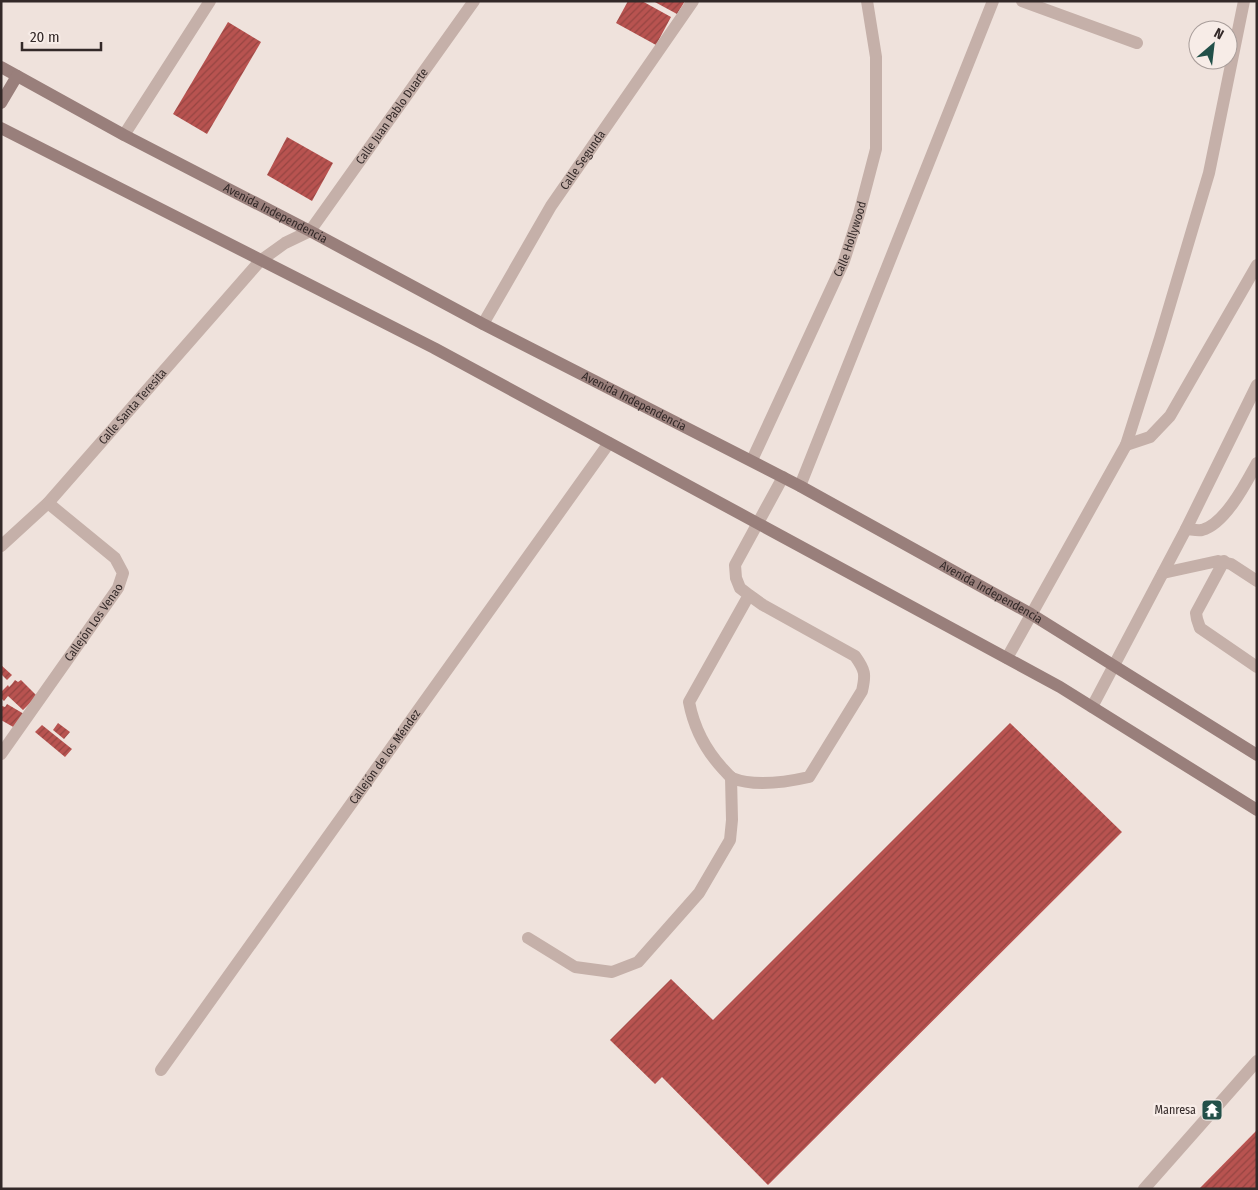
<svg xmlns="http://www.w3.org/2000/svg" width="1258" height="1190" font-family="'Fira Sans Condensed',sans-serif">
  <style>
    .building { fill: url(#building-hatch) }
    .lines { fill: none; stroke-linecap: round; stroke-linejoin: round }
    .lane { stroke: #c5b0a9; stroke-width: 12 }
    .street { stroke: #c5b0a9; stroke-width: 12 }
    .secondary { stroke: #997f7b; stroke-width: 12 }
    .labels { text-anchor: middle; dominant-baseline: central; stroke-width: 5; stroke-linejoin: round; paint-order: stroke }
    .street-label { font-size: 12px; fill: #332928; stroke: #f7ece7 }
    .poi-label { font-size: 12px; fill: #332928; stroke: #f7ece7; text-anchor: end }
  </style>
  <defs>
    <pattern id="building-hatch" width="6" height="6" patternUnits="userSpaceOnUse" patternTransform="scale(1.25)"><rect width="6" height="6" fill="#b85350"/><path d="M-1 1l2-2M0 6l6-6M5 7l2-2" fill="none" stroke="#964542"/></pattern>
  </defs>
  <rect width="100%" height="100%" fill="#efe2dc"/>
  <g class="building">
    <path d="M628,1h14l29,16 -15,28 -40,-22z"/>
    <path d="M653,1h32l-8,13z"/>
    <path d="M228,22l33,20 -54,92 -34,-20z"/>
    <path d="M287,137l46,26 -21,38 -45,-26z"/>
    <path d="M1,665l11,10 -5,5 -6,-6z"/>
    <path d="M15,680l3,2 3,-2 16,16 -14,14 -15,-14 -4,5 -3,-3v-6l7,-7 1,2 3,-3z"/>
    <path d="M7,704l17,10 -9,14 -14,-8v-13l1,-1 3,1z"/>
    <path d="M58,723l12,9 -6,7 -11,-9z"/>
    <path d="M1010,723l112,109 -354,353 -106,-108 -7,7 -45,-44 61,-61 42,41z"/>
    <path d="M42,725l30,24 -7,8 -30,-25z"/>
    <path d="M1257,1130v59h-58z"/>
  </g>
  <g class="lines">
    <g class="lane">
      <path d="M1022,1l115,42"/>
      <path d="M124,135l86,-134"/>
      <path d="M1126,445l24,-8 20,-21 87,-151"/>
      <path d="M800,486l193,-485"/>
      <path d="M1186,529c4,0 11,2 16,1 23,-6 44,-47 55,-67"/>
      <path d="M1224,561l-28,52 1,6 3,9 57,39"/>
      <path d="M1163,573l55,-12 13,3 26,17"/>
      <path d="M749,595l-60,107c5,26 17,49 35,68 2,2 5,6 8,8 22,9 55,4 77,-1l53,-86c4,-17 3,-21 -7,-35l-92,-51 -14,-10 -9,-7 -4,-10 -1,-13 48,-88"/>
      <path d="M1007,658l119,-213 34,-107 49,-165 35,-172"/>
      <path d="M1092,707l94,-178 71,-144"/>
      <path d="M528,938l47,29 37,5 26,-10 61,-69 31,-53 2,-20 -1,-43"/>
      <path id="s1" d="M161,1070l448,-627"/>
      <path d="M1144,1189l113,-128"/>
    </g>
    <g class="street">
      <path id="s2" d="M483,324l68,-118 142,-205"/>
      <path id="s3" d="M752,460l92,-199 15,-47 17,-65v-92l-9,-56"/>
      <path id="s4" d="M1,546l47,-43 212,-242 25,-18 25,-12 164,-230"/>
      <path id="s5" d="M1,754l117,-166 5,-15 -8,-15 -67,-55"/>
    </g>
    <g class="secondary">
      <path id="s6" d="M1,67l123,68 186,96 173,93 317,162 231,128 226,141"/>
      <path d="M1,103l16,-27"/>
      <path d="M1,128l433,220 626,339 197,123"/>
    </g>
  </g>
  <defs>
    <g id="temple-square" transform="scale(1.125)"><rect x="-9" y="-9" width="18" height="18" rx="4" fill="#225049" stroke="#f7ece7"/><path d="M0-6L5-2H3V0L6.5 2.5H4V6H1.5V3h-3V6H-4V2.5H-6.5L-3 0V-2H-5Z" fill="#fff"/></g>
  </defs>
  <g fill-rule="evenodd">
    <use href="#temple-square" x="1212" y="1110"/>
  </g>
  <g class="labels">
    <g class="street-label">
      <text stroke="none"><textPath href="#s4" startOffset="585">Calle Juan Pablo Duarte</textPath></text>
      <text stroke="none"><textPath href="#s2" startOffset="192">Calle Segunda</textPath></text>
      <text stroke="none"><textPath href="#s6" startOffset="311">Avenida Independencia</textPath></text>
      <text stroke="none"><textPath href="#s3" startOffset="242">Calle Hollywood</textPath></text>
      <text stroke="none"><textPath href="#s6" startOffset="716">Avenida Independencia</textPath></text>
      <text stroke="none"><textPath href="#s4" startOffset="192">Calle Santa Teresita</textPath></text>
      <text stroke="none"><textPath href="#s6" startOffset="1121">Avenida Independencia</textPath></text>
      <text stroke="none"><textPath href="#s5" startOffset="161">Callejón Los Venao</textPath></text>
      <text stroke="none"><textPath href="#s1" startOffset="385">Callejón de los Méndez</textPath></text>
    </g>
    <g class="poi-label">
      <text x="1196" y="1110">Manresa</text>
    </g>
  </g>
  <rect width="1258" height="1190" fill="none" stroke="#332928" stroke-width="5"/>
  <g transform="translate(1213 45) rotate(28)"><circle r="24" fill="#f7ece7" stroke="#a99e9b"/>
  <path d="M0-4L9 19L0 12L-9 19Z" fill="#225049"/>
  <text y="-8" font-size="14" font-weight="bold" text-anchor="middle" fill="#332928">N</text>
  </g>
  <path d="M22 42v8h79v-8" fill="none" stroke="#332928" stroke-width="2.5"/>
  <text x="30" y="42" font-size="15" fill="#332928" stroke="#f7ece7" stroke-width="4" paint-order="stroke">20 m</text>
</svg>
